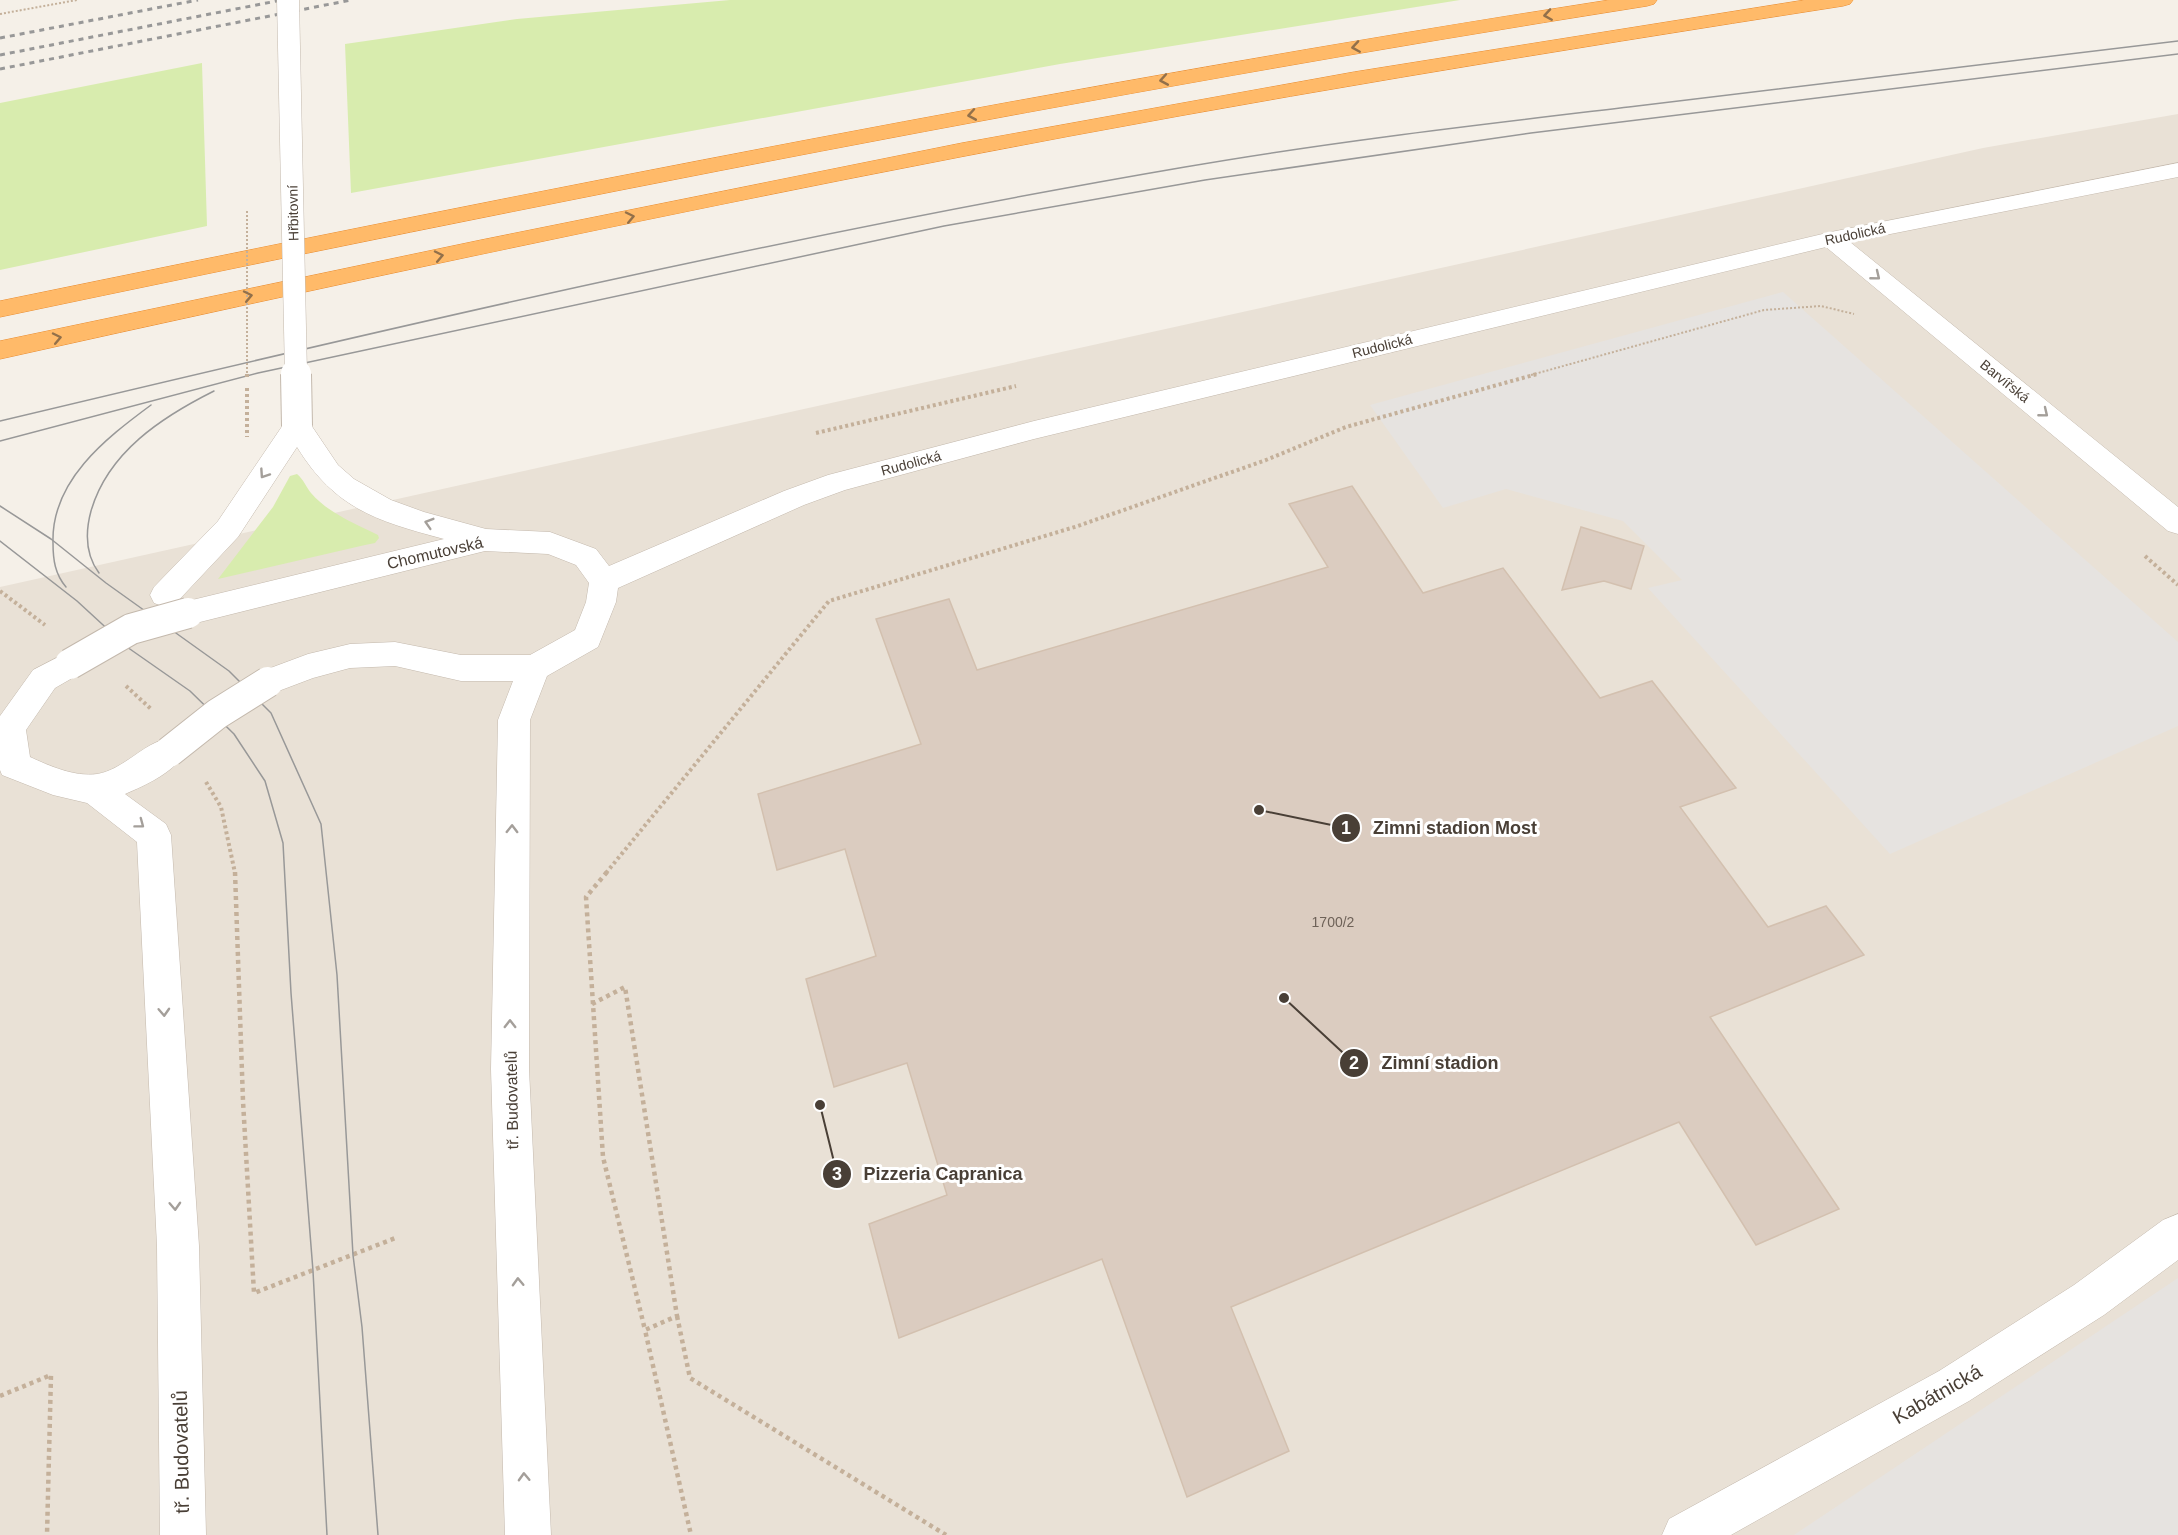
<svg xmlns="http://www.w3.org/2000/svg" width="2178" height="1535" font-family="Helvetica,sans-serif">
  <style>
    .residential { fill: #e9e1d6 }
    .green { fill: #d8ecae }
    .parking { fill: #e6e3e0 }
    .building { fill: #dbccc0; stroke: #d3c0af; stroke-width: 1.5 }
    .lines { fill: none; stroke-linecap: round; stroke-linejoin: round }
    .minor-casing { stroke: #c4b9ad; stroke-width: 1 }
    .highway-casing { stroke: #e98c2f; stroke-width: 1 }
    .path-far2 { stroke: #c4b09a; stroke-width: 2; stroke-dasharray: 2 2; stroke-linecap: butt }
    .path-far1 { stroke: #c4b09a; stroke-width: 4; stroke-dasharray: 3 3; stroke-linecap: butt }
    .path { stroke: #c4b09a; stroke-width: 4.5; stroke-dasharray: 4 4; stroke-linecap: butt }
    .minor { fill: #fff; fill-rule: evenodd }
    .highway { fill: #ffba69; fill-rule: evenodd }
    .tram { stroke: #989898; stroke-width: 1.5 }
    .rail { stroke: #989898; stroke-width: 3; stroke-dasharray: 5 5; stroke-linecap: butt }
    .minor-bridge-far1-casing { stroke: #c4b9ad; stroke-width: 23; stroke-linecap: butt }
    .minor-bridge-casing { stroke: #c4b9ad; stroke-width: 32; stroke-linecap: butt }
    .path-bridge-far1 { stroke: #c4b09a; stroke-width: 2; stroke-dasharray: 2 2; stroke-linecap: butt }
    .path-bridge { stroke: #c4b09a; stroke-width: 4; stroke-dasharray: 3 3; stroke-linecap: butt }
    .minor-bridge-far1 { stroke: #fff; stroke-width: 22 }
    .minor-bridge { stroke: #fff; stroke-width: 30 }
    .oneway { stroke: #92704a }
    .oneway2 { stroke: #a49f9a }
    .labels { text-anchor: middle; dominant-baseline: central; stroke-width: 6; stroke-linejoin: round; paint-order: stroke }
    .far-street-label { font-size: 14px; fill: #493f36; stroke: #fff }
    .number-label { font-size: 14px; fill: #6e6258 }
    .street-label { font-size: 16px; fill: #493f36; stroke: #fff }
    .near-street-label { font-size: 20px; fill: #493f36; stroke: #fff }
    .leader { fill: none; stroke: #493f36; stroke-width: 2 }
    .callout-dot { fill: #493f36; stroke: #fff; stroke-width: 2 }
    .mark-label { font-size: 18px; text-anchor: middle; font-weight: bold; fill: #fff }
    .callout-label { font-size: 18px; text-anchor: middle; font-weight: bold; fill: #493f36; stroke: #fff; stroke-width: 6; stroke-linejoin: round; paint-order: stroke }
  </style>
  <rect width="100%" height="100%" fill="#f5f0e8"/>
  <path class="residential" d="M2178,114v1421h-2178v-948l1983,-439z"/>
  <g class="green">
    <path d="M730,0h730l-400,64 -709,129 -6,-149 172,-25z"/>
    <path d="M202,63l5,163 -207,44v-167z"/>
    <path d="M297,474c7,6 9,13 14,19 17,20 45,31 67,42l1,3 -4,5 -10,2 -147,34 55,-72 17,-31z"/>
  </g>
  <g class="parking">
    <path d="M1783,292l395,350v84l-288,128 -242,-266 34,-8 -59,-59 -117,-32 -63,19 -73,-103z"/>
    <path d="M2178,1278v257h-384z"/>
  </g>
  <g class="building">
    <path d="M1352,486l71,107 80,-25 97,130 52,-17 84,107 -56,19 88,120 58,-21 38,49 -154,62 129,192 -83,36 -77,-123 -448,185 58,144 -102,46 -85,-238 -203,79 -30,-114 78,-29 -40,-132 -73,24 -28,-108 70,-23 -31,-107 -68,21 -19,-76 163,-50 -45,-125 73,-20 28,71 351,-103 -39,-63z"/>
    <path d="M1581,527l63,19 -13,43 -27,-8 -42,9z"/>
  </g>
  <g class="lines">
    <g class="minor-casing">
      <g id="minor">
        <path d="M2178,163v14l-328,65 328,265v27l-10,-3 -342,-284 -792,192 -189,51 -41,15 -186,83 -2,14 -18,45 -51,29 -17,44 -1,349 22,466h-46l-14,-466 7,-349 15,-39h-52l-66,-15 -45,2 -37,10 -45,17 -11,-4 -5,-9 5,-9 51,-19 42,-10 45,-2 66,13h69l45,-25 11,-28 3,-19 -13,-18 -28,-11 -63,-3 -297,74 -11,-4 -4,-8 4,-8 11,-4 256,-62c-67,-18 -109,-30 -147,-92l-59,90 -62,66 -11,4 -11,-4 -4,-8 4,-8 64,-66 69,-102 10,-2 10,2 31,46 16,14 37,21 33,12 62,17 64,3 46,17 13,17 175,-75 44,-16 206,-54 797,-189z"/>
        <path d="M70,651l11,4 5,9 -5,9 -26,15 -29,42 4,27c20,9 44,20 67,17 26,-4 48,-32 70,-35 4,-1 9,2 14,3l4,10c-10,20 -39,33 -60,42l41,30 5,11 28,411 7,289h-46l-3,-289 -20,-404 -50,-39 -34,-8 -51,-20 -2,-5v-54l33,-46z"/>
        <path d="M2178,1214v46l-74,55 -135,86 -238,134h-69l7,-16 270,-148 135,-86 89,-65z"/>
      </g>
    </g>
    <g class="highway-casing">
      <g id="highway">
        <path d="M1609,0h48l-3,4 -7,2c-552,87 -1100,196 -1647,311v-16c535,-110 1070,-217 1609,-301z"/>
        <path d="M1805,0h48l-3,4 -7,2c-295,46 -590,94 -883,151 -321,62 -641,131 -960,202v-18l481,-101 481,-97 392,-71z"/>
      </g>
    </g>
    <g class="path-far2">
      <path d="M0,14l77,-14"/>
      <path d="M1531,375l233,-65 57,-4 33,8"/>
    </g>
    <g class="path-far1">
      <path d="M816,433l200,-47"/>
      <path d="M2145,556l33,29"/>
      <path d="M0,591l45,34"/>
      <path d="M126,686l25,23"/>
      <path d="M206,782l15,25 14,66"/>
      <path d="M606,873l223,-272 249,-75 188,-66 80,-33 191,-53"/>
    </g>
    <g class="path">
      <path d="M235,872l8,229 11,192 144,-56"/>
      <path d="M607,872l-21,25 17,260 42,173"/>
      <path d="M592,1004l33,-17 52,329 -32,14 46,205"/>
      <path d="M677,1316l13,62 256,157"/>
      <path d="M0,1396l51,-21 -4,160"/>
    </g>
    <use href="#minor" class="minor"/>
    <use href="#highway" class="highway"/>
    <g class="tram">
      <path d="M0,421c393,-94 787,-186 1185,-254 150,-26 301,-43 452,-61 180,-22 361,-43 541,-65"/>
      <path d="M0,441l258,-68 686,-147 261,-46 326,-47 647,-79"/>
      <path d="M0,506l51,33 55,44 123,88 42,42 50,111 16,151 16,280 9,72 16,208"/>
      <path d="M0,541l77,60 50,46 63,44 44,43 31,47 18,62 8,150 22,278 14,264"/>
      <path d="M99,573c-14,-19 -14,-40 -8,-62 17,-59 71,-94 123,-120"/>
      <path d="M66,587c-11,-13 -13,-27 -13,-44 -2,-62 52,-104 98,-138"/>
    </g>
    <g class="rail">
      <path d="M0,38l198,-38"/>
      <path d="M0,55l282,-55"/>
      <path d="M0,69l351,-69"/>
    </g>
    <g class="minor-bridge-far1-casing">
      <path id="minor-bridge-far1" d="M288,0l8,375"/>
    </g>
    <g class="minor-bridge-casing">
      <g id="minor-bridge">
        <path d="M296,374l1,52"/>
        <path d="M70,664l61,-35 57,-16"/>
        <path d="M169,752l48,-38 51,-32"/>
      </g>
    </g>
    <path class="path-bridge-far1" d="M247,211v164"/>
    <g class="path-bridge">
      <path d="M247,374v3"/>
      <path d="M247,388v49"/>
    </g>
    <use href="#minor-bridge-far1" class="minor-bridge-far1"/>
    <use href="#minor-bridge" class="minor-bridge"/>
  </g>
  <defs><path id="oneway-chevron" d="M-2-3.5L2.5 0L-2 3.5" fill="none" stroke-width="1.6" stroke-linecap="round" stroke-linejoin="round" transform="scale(1.5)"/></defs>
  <g class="oneway">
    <use href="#oneway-chevron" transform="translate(1548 15) rotate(171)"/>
    <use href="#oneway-chevron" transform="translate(1356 47) rotate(171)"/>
    <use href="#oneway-chevron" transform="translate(1164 80) rotate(170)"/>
    <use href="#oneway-chevron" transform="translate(972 115) rotate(170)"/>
    <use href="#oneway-chevron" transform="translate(630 217) rotate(-12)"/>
    <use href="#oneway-chevron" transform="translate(439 256) rotate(-12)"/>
    <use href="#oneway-chevron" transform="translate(248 296) rotate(-12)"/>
    <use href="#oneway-chevron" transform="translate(57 338) rotate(-12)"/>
  </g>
  <g class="oneway2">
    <use href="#oneway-chevron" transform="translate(1876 276) rotate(39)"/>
    <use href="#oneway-chevron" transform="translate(2044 413) rotate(39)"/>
    <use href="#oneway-chevron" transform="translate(264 474) rotate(124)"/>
    <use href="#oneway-chevron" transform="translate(429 523) rotate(-163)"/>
    <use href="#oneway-chevron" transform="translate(140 824) rotate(37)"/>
    <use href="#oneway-chevron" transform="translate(512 829) rotate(-89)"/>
    <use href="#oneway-chevron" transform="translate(164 1012) rotate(87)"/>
    <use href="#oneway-chevron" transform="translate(510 1024) rotate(-90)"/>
    <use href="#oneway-chevron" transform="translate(175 1206) rotate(87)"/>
    <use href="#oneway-chevron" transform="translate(518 1282) rotate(-92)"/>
    <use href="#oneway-chevron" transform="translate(524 1477) rotate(-92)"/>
  </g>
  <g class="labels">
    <g class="far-street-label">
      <text transform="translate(293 213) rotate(-91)">Hřbitovní</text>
      <text transform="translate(1855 234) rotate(-12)">Rudolická</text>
      <text transform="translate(1382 346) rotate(-14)">Rudolická</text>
      <text transform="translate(2005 381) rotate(39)">Barvířská</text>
      <text transform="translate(911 463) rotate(-15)">Rudolická</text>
    </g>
    <g class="number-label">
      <text x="1333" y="922">1700/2</text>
    </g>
    <g class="street-label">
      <text transform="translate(435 553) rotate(-13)">Chomutovská</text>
      <text transform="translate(512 1100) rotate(-91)">tř. Budovatelů</text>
    </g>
    <g class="near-street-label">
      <text transform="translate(1937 1394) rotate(-30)">Kabátnická</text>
      <text transform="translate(181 1452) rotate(-91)">tř. Budovatelů</text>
    </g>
  </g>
  <path class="leader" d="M1259 810L1346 828M1284 998L1354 1063M820 1105L837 1174"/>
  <g class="callout-dot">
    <circle cx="1259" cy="810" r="6"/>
    <circle cx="1284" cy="998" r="6"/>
    <circle cx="820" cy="1105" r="6"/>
    <circle cx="1346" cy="828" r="15"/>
    <circle cx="1354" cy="1063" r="15"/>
    <circle cx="837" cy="1174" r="15"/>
  </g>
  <g class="mark-label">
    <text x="1346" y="834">1</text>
    <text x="1354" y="1069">2</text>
    <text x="837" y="1180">3</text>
  </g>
  <g class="callout-label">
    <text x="1455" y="834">Zimni stadion Most</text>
    <text x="1440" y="1069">Zimní stadion</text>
    <text x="943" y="1180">Pizzeria Capranica</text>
  </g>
</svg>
